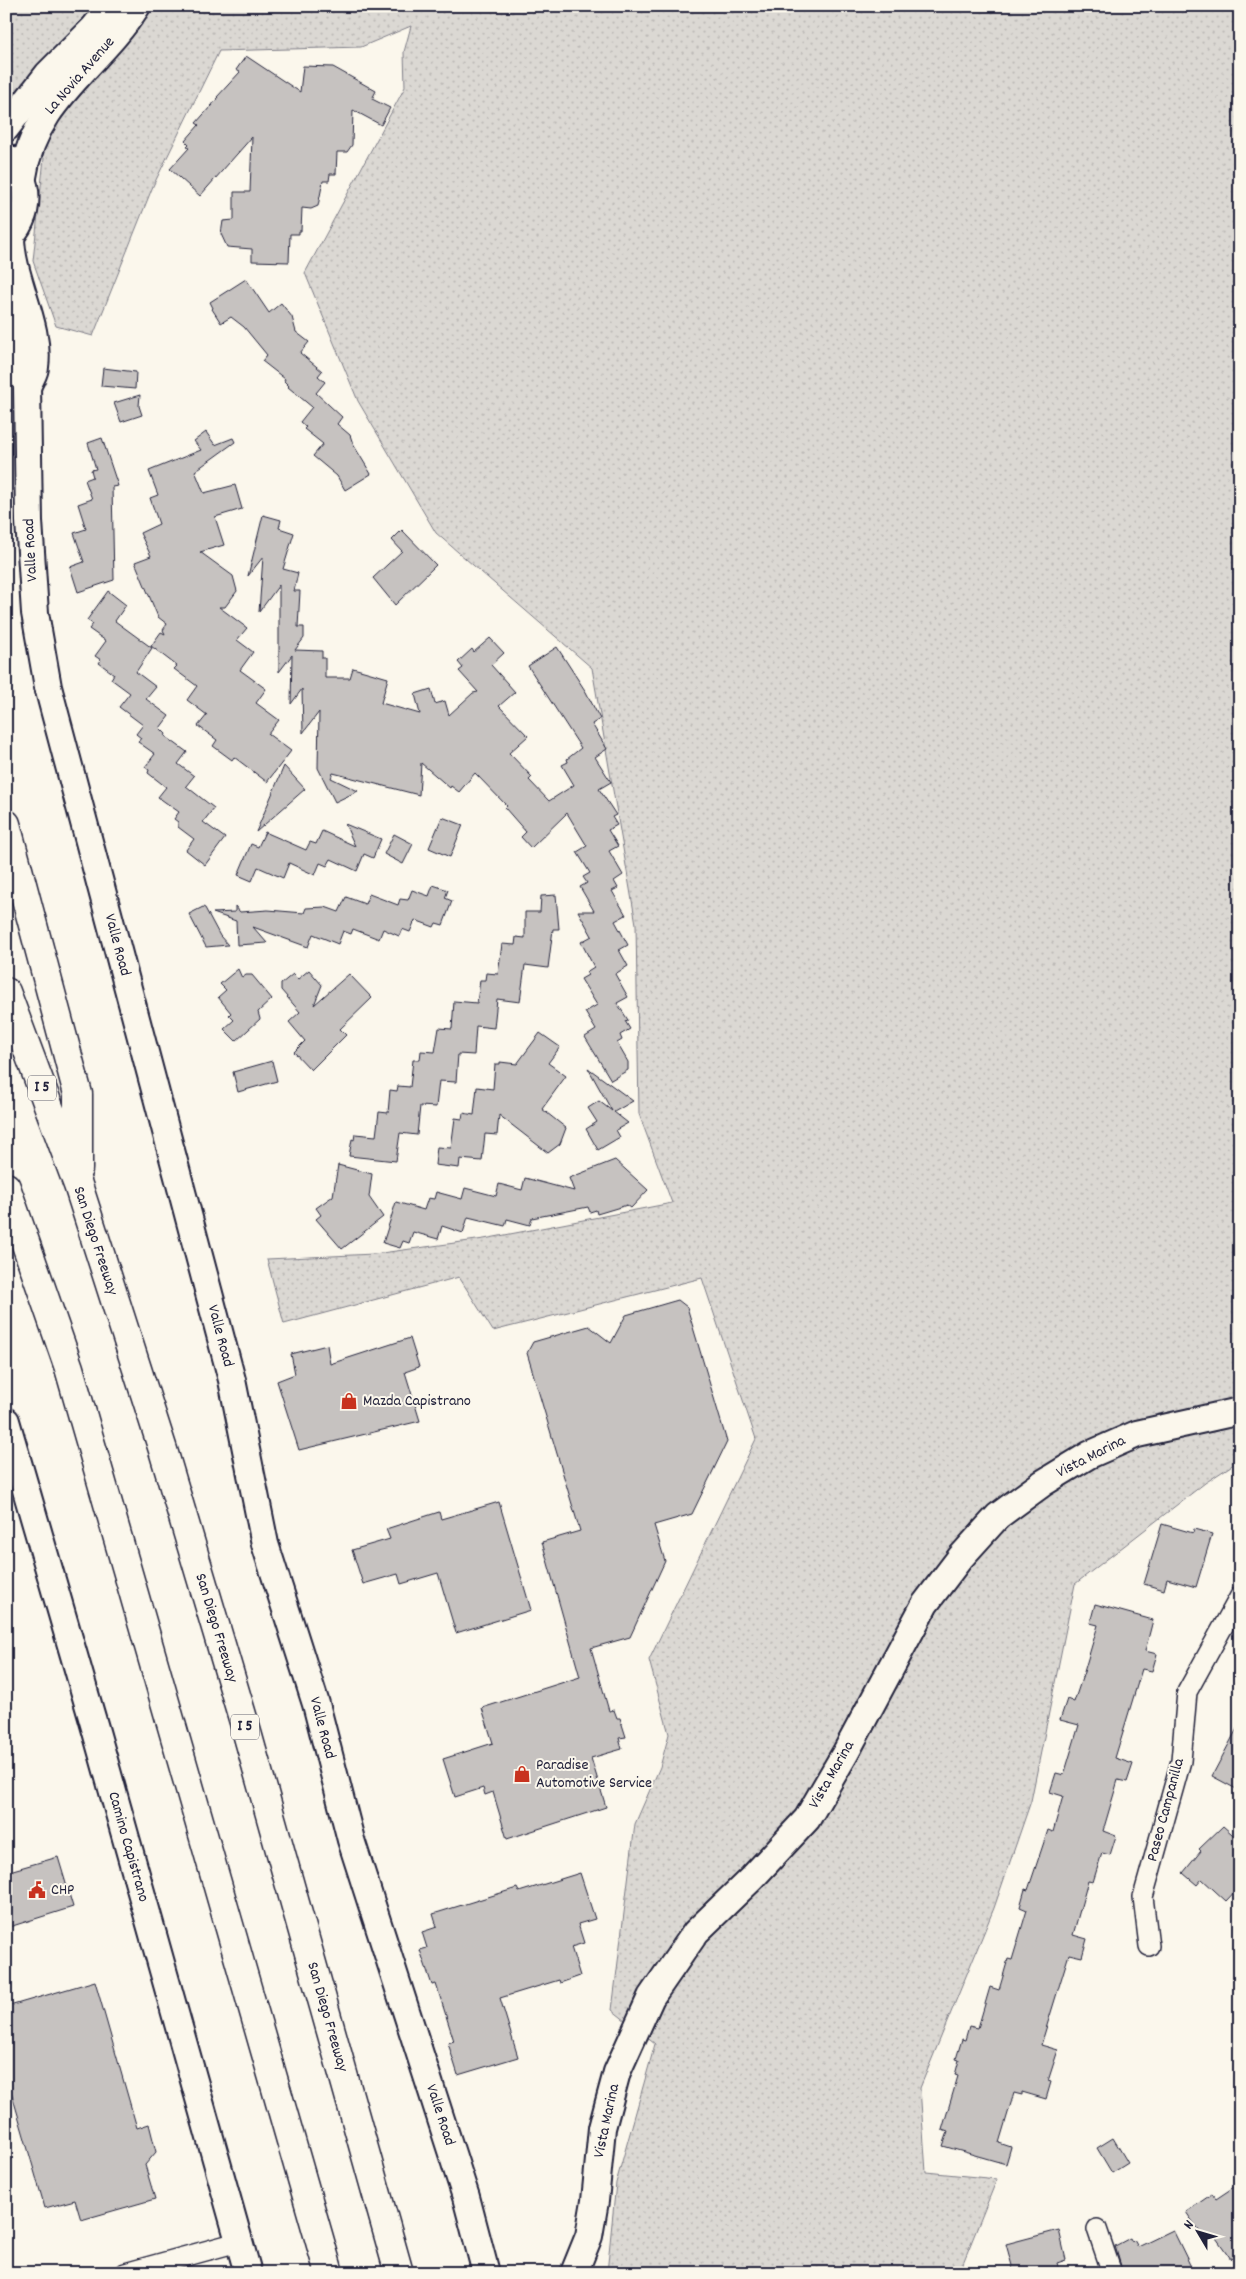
<svg xmlns="http://www.w3.org/2000/svg" width="1246" height="2279" font-family="Dekko,sans-serif">
  <style>
    .grass { fill: url(#grass-dots); stroke: #7e7d87 }
    .building { fill: #c6c2c0; stroke: #22223b }
    .lines { fill: none; stroke-linecap: round; stroke-linejoin: round }
    .street-casing { stroke: #22223b; stroke-width: 22 }
    .secondary-casing { stroke: #22223b; stroke-width: 30 }
    .highway-casing { stroke: #22223b; stroke-width: 31 }
    .street { stroke: #fbf7ec; stroke-width: 19 }
    .secondary { stroke: #fbf7ec; stroke-width: 26 }
    .highway { stroke: #fbf7ec; stroke-width: 28 }
    .labels { text-anchor: middle; dominant-baseline: central; stroke-width: 4; stroke-linejoin: round; paint-order: stroke }
    .shield { fill: #fbf7ec; stroke: #636270; stroke-width: 1 }
    .shield-label { font-size: 15px; font-weight: bold; fill: #22223b }
    .street-label { font-size: 16px; fill: #22223b; stroke: #fbf7ec }
    .poi-label { font-size: 16px; fill: #22223b; stroke: #fbf7ec; text-anchor: start }
  </style>
  <defs>
    <pattern id="grass-dots" width="8" height="8" patternUnits="userSpaceOnUse" patternTransform="scale(1.25)"><rect width="8" height="8" fill="#dbd8d3"/><path d="M2 2h.1M6 6h.1" fill="none" stroke="#bcb9b6" stroke-width="1.8" stroke-linecap="round"/></pattern>
  </defs>
  <rect width="100%" height="100%" fill="#fbf7ec"/>
  <filter id="ink" filterUnits="userSpaceOnUse"><feTurbulence type="fractalNoise" baseFrequency=".02" numOctaves="2"/><feDisplacementMap in="SourceGraphic" scale="10" xChannelSelector="R" yChannelSelector="G"/><feConvolveMatrix kernelMatrix="1 2 1 2 8 2 1 2 1" color-interpolation-filters="sRGB"/></filter>
  <g filter="url(#ink)">
    <path class="grass" d="M6,6h1234v1454l-35,23 -130,101 -44,217 -37,107 -74,180 6,84 71,7 -38,94h-352l9,-90 39,-139 -43,-34 23,-186 25,-57 9,-33 -20,-74 107,-221 -54,-161 -209,53 -34,-54 -175,47 -17,-65 107,-5 110,-15 188,-36 -33,-89 -3,-190 -44,-256 -156,-135 -78,-132 -53,-128 100,-186 -1,-35 7,-26 -50,21 -142,4 -66,135 -60,150 -37,-10 -23,-65 11,-103 -38,-28z"/>
    <g class="building">
      <path d="M246,56l54,36 3,-26 30,1 43,24 -4,8 18,9 -9,17 -28,-15 -1,35 -5,7h-10l-1,22h-6l-1,7h-6l-5,25 -7,3 -9,-1 -1,23h-2v3h-9l-1,28 -37,-1v-12l-25,-2 -6,-13 2,-13 11,-1v-28h16l2,-55 -52,59 -30,-27 19,-21 -2,-1 2,-2 -4,-4 14,-16 -3,-2 22,-25 -1,-1 23,-25 -4,-2z"/>
      <path d="M246,279l23,34 12,-10 11,14 4,15 13,10 -9,11 22,18 -4,5 7,6 -9,11 26,24 -5,7 13,11 3,9 18,30 -26,16 -8,-14 -24,-20 10,-12 -19,-15 2,-2 -6,-5 12,-15 -24,-20 1,-1 -5,-5 1,-2 -23,-18 5,-6 -23,-28 -13,-10 -10,6 -9,-14 1,-1 -3,-6z"/>
      <path d="M103,368l33,4 -1,17 -34,-3z"/>
      <path d="M140,395l-1,11 3,9 -21,7 -7,-19z"/>
      <path d="M206,432l9,13 18,-7 2,4 -40,29 9,22 31,-8 7,24 -27,8 9,28 -24,7 33,24 4,15 -12,16h-6l28,21 -10,12 16,12 -13,18 26,19 -10,14 23,17 -11,14 23,17 -24,31 -33,-25 -2,3 -19,-14 4,-6 -19,-14 9,-11 -20,-15 10,-14 -23,-17 3,-3 -26,-20 10,-14 4,2 -2,-4 4,-6 -9,-7 -23,-55 16,-6 -11,-23 19,-9 -9,-26 8,-3 -9,-24 52,-21 -7,-9z"/>
      <path d="M102,438l16,48 -6,1 2,93 -36,12 -8,-25 14,-5 -10,-29 12,-4 -8,-25 14,-5 -7,-19 8,-3 -2,-7 5,-1 -8,-26z"/>
      <path d="M263,515l18,5 -2,8 15,5 -11,36 15,4 -4,18h6l-2,36h6v11l-9,12 27,1v7h3v20h25l3,-10 35,10 -7,25 39,11 -5,-20 16,-5 4,15 10,-3 4,14 24,-22 5,-1 -19,-21 4,-3 -5,-6 14,-13 2,3 16,-14 14,15 -13,12 24,27 -16,14 29,30 -19,17 23,24 -3,3 20,21 25,-16 -12,-20 6,-3 -1,-3 14,-11 -53,-82 29,-19 29,45 14,27 -8,5 15,25 -12,8 16,25 -12,7 17,26 -4,2 5,8 -9,5 10,16 -9,5 14,24 -9,6 4,7 -6,3 14,24 -11,6 13,24 -9,5 9,16 -13,8 13,23 -11,6 11,17 -3,1 5,8 -10,6 2,5 -5,3 11,19v8l-17,10 -26,-43 11,-7 -11,-18 12,-7 -16,-26 7,-4 -2,-3 8,-5 -13,-25 11,-6 -14,-25h16l-14,-24 7,-4 -4,-6 7,-4 -13,-21 10,-6 -20,-33 -36,35 -10,-11 5,-5 -21,-24 2,-2 -32,-33 -16,19 -8,-6 -1,2 -29,-25 -2,32 -86,-22 -2,5 27,13 -23,11 -17,-34 1,-56 -16,21 -1,-44 -11,15 1,-49 -13,17v-87l-20,27 4,-55 -15,19z"/>
      <path d="M402,530l34,35 -41,40 -22,-27 29,-27 -10,-11z"/>
      <path d="M108,591l18,14 -11,16 37,27 -16,24 20,15 -10,12 23,17 -9,12 6,6 -1,2 22,16 -9,12 16,12 -8,10 28,22 -11,14 22,16 -20,27 -19,-15 8,-11 -16,-12v-5l-4,-3 5,-7 -21,-15 8,-10 -18,-14 1,-3 -4,-3 10,-13 -17,-12 3,-4 -5,-4 7,-9 -24,-18 11,-14 -19,-14 3,-5 -15,-11 2,-3 -6,-4 11,-15 -17,-12 4,-5 -6,-4z"/>
      <path d="M284,766l21,23 -49,43z"/>
      <path d="M442,817l21,8 -13,32 -21,-9z"/>
      <path d="M345,824l36,15 -8,19 -9,-4 -7,17 -26,-12 -4,7 -7,-3 -5,12 -26,-12 -6,15 -25,-11 -6,14 -14,-6 13,-31 7,3 7,-15 41,18 4,-8 6,2 6,-13 33,15z"/>
      <path d="M394,834l19,10 -10,20 -19,-10z"/>
      <path d="M433,885l15,5 -3,8 7,3 -9,24 -7,-2 -2,4 -19,-7 -5,12 -8,-3 -3,7 -16,-7 -4,10 -26,-10 -2,5 -8,-3 -5,13 -25,-10 -5,13 -55,-20 14,16 -30,2 -1,-24 -23,-8 22,-1v-6l5,6 28,-2 36,3 2,-5 19,-1 14,5 7,-15 19,7 4,-10 29,11 2,-6 8,1 4,-10 17,6z"/>
      <path d="M556,895l3,34h-6l-5,39 -23,-3 -5,37 -23,-3 -3,29 -18,-2 -2,29 -16,-1 -2,28 -17,-1 -3,26 -16,-1 -3,29 -17,-2 -4,28 -47,-5 3,-17 2,1 1,-6 21,2 3,-24 9,1 2,-23 7,1 1,-5 12,1 3,-27h7l1,-9 14,1 4,-24 13,1 2,-28 23,2 3,-23h5l1,-7 12,1 4,-30 13,1 1,-8 9,1v-26h15l1,-16z"/>
      <path d="M203,907l2,1 15,28 8,9 -22,2 -17,-33z"/>
      <path d="M238,969l4,9 4,-3h6l20,24 -14,13 2,7 -24,22 -12,-12 10,-9 -5,-5 2,-2 -13,-16 8,-7 -6,-6z"/>
      <path d="M309,970l13,15 -8,20 35,-31 23,24 -32,31 6,6 -35,35 -17,-18 11,-11 -16,-19 11,-10 -19,-22v-6l12,-10 5,5z"/>
      <path d="M540,1033l20,14 -12,16 18,13 -24,33 24,19 -6,16 -12,9 -49,-38 -2,20 -12,-1 -3,27 -22,-2 -1,9 -24,-3 2,-18 14,1 4,-30 7,1 1,-6 11,2 3,-28 16,2 2,-25h5v-2l17,2z"/>
      <path d="M272,1061l5,20 -39,11 -5,-20z"/>
      <path d="M588,1068l45,33 -19,11 14,11 -12,7 4,7 -22,13 -12,-21 11,-7 -9,-14 11,-7 13,10z"/>
      <path d="M615,1160l33,30 -17,18 -4,-3 -30,9 -1,-4 -6,2 -2,-5 -56,11 -2,7 -23,-6 -2,7 -37,-9 -5,16 -21,-7 -4,13 -25,-7 -4,11 -6,-2 -3,7 -17,-5 13,-41 28,8 4,-12 6,1 2,-7 26,7 3,-11 31,8 3,-12 23,6 3,-12 49,13 -5,-13z"/>
      <path d="M338,1165l34,9 -3,23 14,20 -41,32 -26,-30 5,-4 -5,-7 17,-12z"/>
      <path d="M678,1300l9,7 40,135 -35,72 -38,11 11,36 -35,76 -39,11 18,63 5,-1 3,8h3l6,19 -7,1 3,11 -31,9 15,49 -99,32 -14,-47 -8,3 -2,-7 -28,9 -12,-38 50,-16 -11,-35 98,-31 -38,-135 38,-11 -53,-178 6,-11 56,-16 22,17 15,-28z"/>
      <path d="M410,1338l9,29 -14,5 15,49 -121,29 -22,-69 18,-7 -4,-20 36,-9 3,19z"/>
      <path d="M499,1502l32,108 -75,23 -18,-60 -37,11 -3,-10 -35,10 -11,-34 38,-11 -4,-10 53,-17 2,7z"/>
      <path d="M1162,1524l31,9 1,-4 18,5 -16,53 -29,-8 -3,11 -20,-6z"/>
      <path d="M1095,1604l58,16 -8,31 12,3 -5,17 -10,-2 -27,89 18,6 -6,18 -9,-2 -15,51 13,5 -6,19 -8,-2 -9,29 -5,-1 -15,54 14,4 -5,18 -13,-3 -28,91 17,5 -10,31 3,1 -5,17 -24,-7v3l-8,-2 -15,50 12,4 -5,17 -63,-18 5,-14 -6,-2 16,-54 -3,-1 4,-15 -3,-1 6,-20 3,1 4,-14 9,2 12,-41 9,3 9,-31 4,1 15,-50 -7,-3 5,-18 3,1 20,-60 5,2 10,-36 -13,-4 6,-19 8,2 15,-50 -19,-5 7,-21 7,3 10,-30 14,-47 -8,-2z"/>
      <path d="M1240,1723v68l-28,-15z"/>
      <path d="M1223,1826l17,15v45l-14,15 -24,-22 -5,6 -14,-12 18,-22 -2,-2z"/>
      <path d="M58,1857l15,50 -67,21v-56z"/>
      <path d="M580,1873l15,46 -17,5 6,19 -13,4 9,29 -20,7 -1,-3 -59,18 18,59 -60,18 -10,-32 6,-2 -18,-57 -4,1 -12,-35 7,-2 -5,-16 15,-5 -4,-13 84,-26 2,4z"/>
      <path d="M95,1981l42,147 12,-4 7,28 -11,13 10,34 -74,21 -6,-20 -30,8 -39,-134v-67z"/>
      <path d="M1113,2138l15,25 -16,10 -15,-25z"/>
      <path d="M1240,2183v70l-9,6 -17,-24 -8,6 -20,-29 26,-18 4,5z"/>
      <path d="M1059,2230l7,30 -9,3 3,10h-46l-8,-29z"/>
      <path d="M1173,2230l21,43h-71l-8,-27 15,-8 2,4 2,-2 4,7z"/>
    </g>
    <g class="lines">
      <g class="street-casing">
        <g id="street">
          <path d="M1149,1946l-6,-49 38,-136 6,-69 53,-96"/>
          <path d="M1097,2229l15,44"/>
          <path d="M125,2273l113,-31"/>
        </g>
      </g>
      <g class="secondary-casing">
        <g id="secondary">
          <path d="M6,128l42,-54 45,-45 19,-23"/>
          <path d="M6,157c26,21 26,61 0,83"/>
          <path d="M23,177c10,-76 75,-110 114,-171"/>
          <path d="M11,236c0,43 30,89 24,131 0,6 -5,12 -7,18"/>
          <path d="M6,312l13,55 8,18 2,136 6,92 13,74 184,693 33,164 51,160 35,136 115,357 20,76"/>
          <path d="M6,1421l89,307 153,545"/>
          <path d="M574,2273l15,-37 6,-35 7,-73 15,-56 34,-75 45,-65 56,-54 55,-59 39,-67 79,-148 35,-46 38,-42 45,-33 46,-28 48,-21 103,-23"/>
        </g>
      </g>
      <g class="highway-casing">
        <g id="highway">
          <path d="M6,824l72,270v75"/>
          <path d="M6,992l72,193 85,265 81,272 155,551"/>
          <path d="M6,1187l63,181 260,905"/>
        </g>
      </g>
      <use href="#street" class="street"/>
      <use href="#secondary" class="secondary"/>
      <use href="#highway" class="highway"/>
    </g>
  </g>
  <defs>
    <g id="shop-bare" transform="scale(1.35)"><path d="M-5-2.5h2.3a2.7 3.5 0 0 1 5.4 0H5L5.5 6h-11ZM-1.5-2.5h3a1.5 2.3 0 0 0-3 0Z" fill="#c8321e" stroke="#fbf7ec" stroke-width="2.5" paint-order="stroke"/></g>
    <g id="civic-bare" transform="scale(1.35)"><path d="M-.6-6.5H3V-4.5H.6V-3L4-1V1h2V6H-6V1h2V-1L-.6-3ZM-1.2 2.5V6h2.4V2.5Z" fill="#c8321e" stroke="#fbf7ec" stroke-width="2.5" paint-order="stroke"/></g>
  </defs>
  <g fill-rule="evenodd">
    <use href="#shop-bare" x="349" y="1401"/>
    <use href="#shop-bare" x="522" y="1774"/>
    <use href="#civic-bare" x="37" y="1890"/>
  </g>
  <g class="labels">
    <g class="shield">
      <rect x="28" y="1075.5" width="28" height="25" rx="4"/>
      <rect x="231" y="1714.5" width="28" height="25" rx="4"/>
    </g>
    <g class="shield-label">
      <text x="42" y="1088">I 5</text>
      <text x="245" y="1727">I 5</text>
    </g>
    <g class="street-label">
      <text transform="translate(80 76) rotate(-49)">La Novia Avenue</text>
      <text transform="translate(31 550) rotate(-93)">Valle Road</text>
      <text transform="translate(117 945) rotate(75)">Valle Road</text>
      <text transform="translate(95 1241) rotate(72)">San Diego Freeway</text>
      <text transform="translate(220 1336) rotate(75)">Valle Road</text>
      <text transform="translate(1091 1457) rotate(-27)">Vista Marina</text>
      <text transform="translate(216 1628) rotate(73)">San Diego Freeway</text>
      <text transform="translate(322 1728) rotate(75)">Valle Road</text>
      <text transform="translate(832 1775) rotate(-60)">Vista Marina</text>
      <text transform="translate(1166 1810) rotate(-75)">Paseo Campanilla</text>
      <text transform="translate(128 1847) rotate(74)">Camino Capistrano</text>
      <text transform="translate(327 2017) rotate(74)">San Diego Freeway</text>
      <text transform="translate(440 2115) rotate(72)">Valle Road</text>
      <text transform="translate(607 2121) rotate(-78)">Vista Marina</text>
    </g>
    <g class="poi-label">
      <text x="363" y="1401">Mazda Capistrano</text>
      <text x="536" y="1765">Paradise<tspan x="536" dy="18">Automotive Service</tspan></text>
      <text x="51" y="1890">CHP</text>
    </g>
  </g>
  <rect width="1246" height="2279" fill="none" stroke="#fbf7ec" stroke-width="25"/>
  <rect x="12" y="12" width="1221" height="2254" fill="none" stroke="#22223b" stroke-width="2" filter="url(#ink)"/>
  <g transform="translate(1198 2232) rotate(308)" stroke="#fbf7ec" stroke-width="4" paint-order="stroke">
  <path d="M0-4L9 19L0 12L-9 19Z" fill="#22223b"/>
  <text y="-8" font-size="14" font-weight="bold" text-anchor="middle" fill="#22223b">N</text>
  </g>
</svg>
